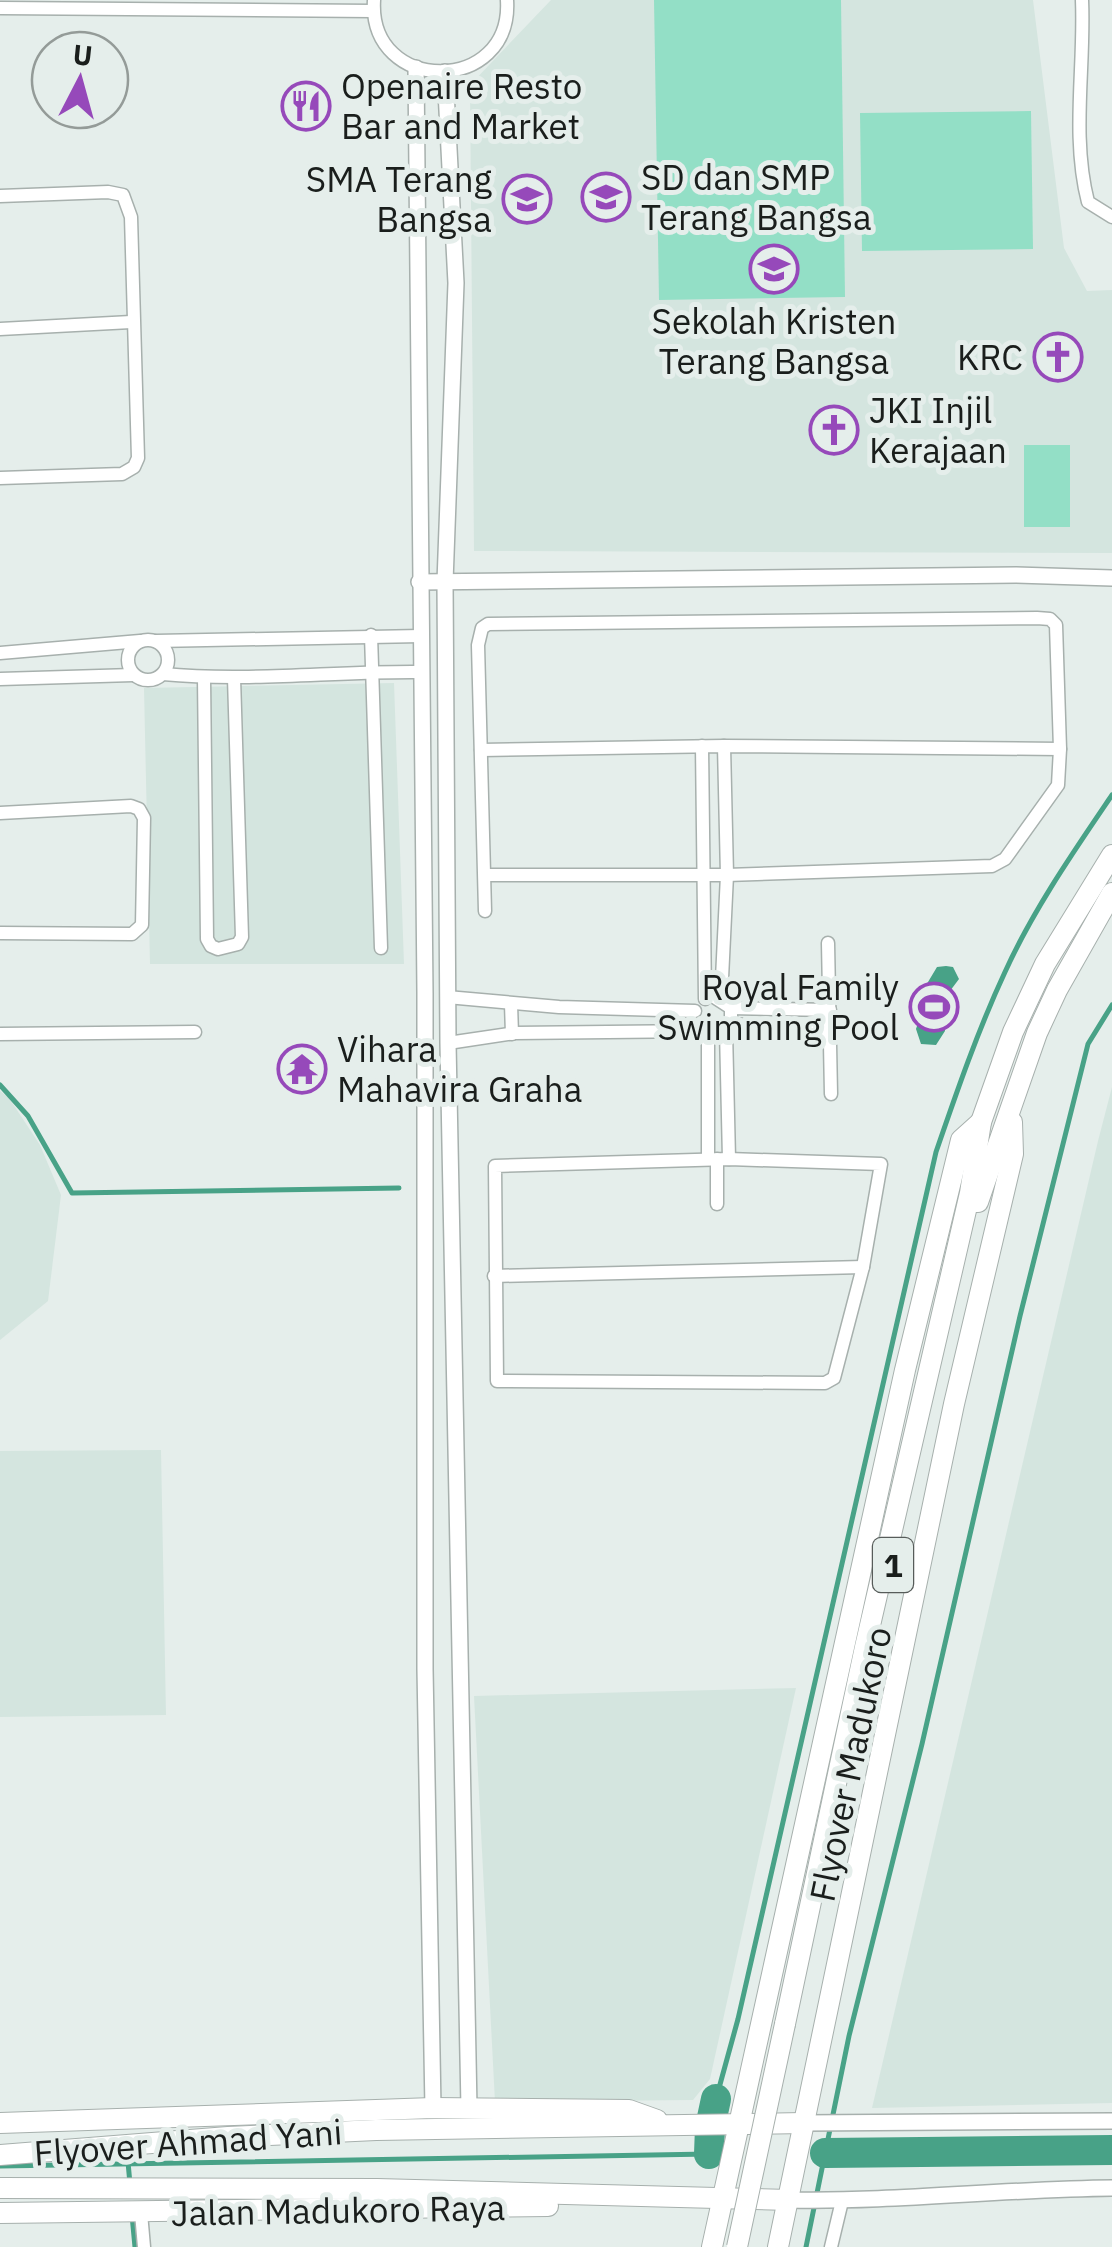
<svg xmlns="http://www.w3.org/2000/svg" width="1112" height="2247" font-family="'IBM Plex Sans',sans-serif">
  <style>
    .built { fill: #d4e5df }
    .green { fill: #93dfc6 }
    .water { fill: #48a287 }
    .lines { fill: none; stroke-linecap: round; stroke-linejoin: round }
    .stream { stroke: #48a287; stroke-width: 5 }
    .river { stroke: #48a287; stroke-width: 30 }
    .minor-casing { stroke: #a7b0ad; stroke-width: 15 }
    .tertiary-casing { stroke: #a7b0ad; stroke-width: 18 }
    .trunk-casing { stroke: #a7b0ad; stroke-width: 22 }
    .minor { stroke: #fff; stroke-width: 12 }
    .tertiary { stroke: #fff; stroke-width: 15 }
    .trunk { stroke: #fff; stroke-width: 20 }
    .trunk-bridge-casing { stroke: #a7b0ad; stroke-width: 22; stroke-linecap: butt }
    .trunk-bridge { stroke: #fff; stroke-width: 20 }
    .labels { text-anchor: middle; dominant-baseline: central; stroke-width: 10; stroke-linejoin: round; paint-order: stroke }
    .shield { fill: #e5eeeb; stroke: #575c5a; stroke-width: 2.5 }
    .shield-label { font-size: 32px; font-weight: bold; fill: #1a1e1c }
    .poi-label { font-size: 35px; fill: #1a1e1c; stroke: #e5eeeb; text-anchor: start }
    .street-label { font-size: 35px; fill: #1a1e1c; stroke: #e5eeeb }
  </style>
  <rect width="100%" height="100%" fill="#e5eeeb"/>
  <g class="built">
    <path d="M551,0h482l31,248 23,43 25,-1v263l-638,-2 -4,-466z"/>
    <path d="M394,683l10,281h-254l-6,-276z"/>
    <path d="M1112,1087v1016l-240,5 226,-967z"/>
    <path d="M0,1091l9,7 31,47 21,50 -13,106 -48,39z"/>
    <path d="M161,1450l5,265 -166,2v-266z"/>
    <path d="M796,1688l-86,391 -17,21 -198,2 -21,-406z"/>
  </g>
  <g class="green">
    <path d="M654,0h187l4,297 -186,3z"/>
    <path d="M1031,111l2,138 -171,2 -2,-138z"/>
    <rect x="1024" y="445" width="46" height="82"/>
  </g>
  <path class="water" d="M946,966l7,1 6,12 -15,20 1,32 -9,14 -15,-1 -5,-15 8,-24 -5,-8 18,-30z"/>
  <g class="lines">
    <g class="stream">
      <path d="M0,1085l28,31 44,77 327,-5"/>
      <path d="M716,2099l22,-80 198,-867c21,-61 42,-122 69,-180 28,-62 69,-121 107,-177"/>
      <path d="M128,2162l2,22"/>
      <path d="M0,2166l709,-12"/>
      <path d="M132,2215l3,32"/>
      <path d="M806,2247l43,-211 73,-292 98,-428 68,-272 24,-39"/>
    </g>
    <g class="river">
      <path d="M825,2153l287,-3"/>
      <path d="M709,2154l1,-27 6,-28"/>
    </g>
    <g class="minor-casing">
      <g id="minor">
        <path d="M374,0c-6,95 139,95 133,0"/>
        <path d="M1082,0c3,67 -11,136 6,202l24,15"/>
        <path d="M0,8l373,3"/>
        <path d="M0,196l108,-4 15,3 8,22 7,241 -4,9 -12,7 -122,4"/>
        <path d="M0,329l131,-7"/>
        <path d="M371,635l10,313"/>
        <circle cx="148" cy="660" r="20"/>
        <path d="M156,641l265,-5"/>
        <path d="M0,653l140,-12"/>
        <path d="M163,674c86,8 171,-3 257,-2"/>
        <path d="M204,678l3,261 4,7 7,3 20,-5 4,-7 -8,-259"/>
        <path d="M0,679l133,-4"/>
        <path d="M702,746l3,253"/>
        <path d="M481,750l243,-4 336,3"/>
        <path d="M0,813l131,-7 8,3 5,9 -2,107 -10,9 -132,-1"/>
        <path d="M484,875h243l265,-9 13,-7 53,-74 2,-36 -4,-124 -6,-6 -13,-1 -549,6 -6,4 -4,17 7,266"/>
        <path d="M828,943l3,151"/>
        <path d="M447,997l112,10 136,4"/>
        <path d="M714,997l17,11v16"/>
        <path d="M721,999l6,-124 -3,-129"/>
        <path d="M511,1004l1,30"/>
        <path d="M731,1008l99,2"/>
        <path d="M696,1025l4,6 14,4 12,-4 5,-7 100,7"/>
        <path d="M726,1031l3,128"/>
        <path d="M0,1034l195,-2"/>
        <path d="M448,1043l67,-10 185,-2"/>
        <path d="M708,1159v-124"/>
        <path d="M729,1159l152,5 -18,103 -29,111 -9,5 -328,-2 -2,-215z"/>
        <path d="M717,1204v-45"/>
        <path d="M494,1276l369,-9"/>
        <path d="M141,2213l3,34"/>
        <path d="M831,2247l11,-46"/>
      </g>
    </g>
    <g class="tertiary-casing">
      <g id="tertiary">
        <path d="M416,68l9,925v676l8,439"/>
        <path d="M445,72l11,211 -11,299 3,461 21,1065"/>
        <path d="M419,582l597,-7 96,3"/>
        <path d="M804,2123l308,-2"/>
        <path d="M789,2200c107,2 215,-11 323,-12"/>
      </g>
    </g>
    <g class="trunk-casing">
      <g id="trunk">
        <path d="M978,1202l59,-169 20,-43 55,-97"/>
        <path d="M785,2024l80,-377 105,-454 11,-71 32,-90 32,-68 67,-109"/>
        <path d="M0,2123l433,-15 196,2 28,10"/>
        <path d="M0,2155l228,-18 148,-7 428,-7"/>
        <path d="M0,2188l377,1 412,11"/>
        <path d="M0,2213l548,-7"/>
        <path d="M712,2247l193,-877 56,-230 20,-18"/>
        <path d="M778,2247l176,-843 59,-250 -1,-32"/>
      </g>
    </g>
    <use href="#minor" class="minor"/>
    <use href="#tertiary" class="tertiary"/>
    <use href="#trunk" class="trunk"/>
    <g class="trunk-bridge-casing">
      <path id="trunk-bridge" d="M737,2247l48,-223"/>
    </g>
    <use href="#trunk-bridge" class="trunk-bridge"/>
  </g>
  <defs>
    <g id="restaurant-ring" transform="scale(2.5)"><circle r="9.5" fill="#e5eeeb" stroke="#9649ba" stroke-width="1.5"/><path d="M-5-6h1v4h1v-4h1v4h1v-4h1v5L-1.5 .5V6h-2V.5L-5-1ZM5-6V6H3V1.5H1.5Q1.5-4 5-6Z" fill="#9649ba"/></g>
    <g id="university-ring" transform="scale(2.5)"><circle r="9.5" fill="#e5eeeb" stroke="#9649ba" stroke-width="1.5"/><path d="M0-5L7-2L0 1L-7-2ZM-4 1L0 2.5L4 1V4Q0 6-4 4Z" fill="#9649ba"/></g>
    <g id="school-ring" transform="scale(2.5)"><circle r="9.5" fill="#e5eeeb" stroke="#9649ba" stroke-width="1.5"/><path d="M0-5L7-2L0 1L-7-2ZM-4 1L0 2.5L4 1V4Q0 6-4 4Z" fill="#9649ba"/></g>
    <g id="church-ring" transform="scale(2.5)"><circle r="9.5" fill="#e5eeeb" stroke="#9649ba" stroke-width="1.5"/><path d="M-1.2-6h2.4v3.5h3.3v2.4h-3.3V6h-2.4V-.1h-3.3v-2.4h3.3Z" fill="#9649ba"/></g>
    <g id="stadium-ring" transform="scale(2.5)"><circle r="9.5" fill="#e5eeeb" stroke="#9649ba" stroke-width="1.5"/><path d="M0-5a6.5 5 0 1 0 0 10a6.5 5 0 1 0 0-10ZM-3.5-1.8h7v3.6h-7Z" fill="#9649ba"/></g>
    <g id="temple-ring" transform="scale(2.5)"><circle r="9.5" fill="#e5eeeb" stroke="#9649ba" stroke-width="1.5"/><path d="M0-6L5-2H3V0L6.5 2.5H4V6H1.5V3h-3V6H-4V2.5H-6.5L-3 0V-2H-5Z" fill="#9649ba"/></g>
  </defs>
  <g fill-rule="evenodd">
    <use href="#restaurant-ring" x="306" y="106"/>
    <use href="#university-ring" x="606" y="197"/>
    <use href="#school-ring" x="527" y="199"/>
    <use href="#school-ring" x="774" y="269"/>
    <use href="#church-ring" x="1058" y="357"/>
    <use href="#church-ring" x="834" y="430"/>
    <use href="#stadium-ring" x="934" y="1007"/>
    <use href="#temple-ring" x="302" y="1069"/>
  </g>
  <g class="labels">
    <rect class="shield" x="873" y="1538" width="40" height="54" rx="8"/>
    <g class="shield-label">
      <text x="893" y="1565">1</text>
    </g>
    <g class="poi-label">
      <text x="341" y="86">Openaire Resto<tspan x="341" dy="40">Bar and Market</tspan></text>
      <text x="641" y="177">SD dan SMP<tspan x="641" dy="40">Terang Bangsa</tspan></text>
      <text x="492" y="179" text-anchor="end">SMA Terang<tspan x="492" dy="40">Bangsa</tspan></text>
      <text x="774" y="321" text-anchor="middle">Sekolah Kristen<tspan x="774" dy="40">Terang Bangsa</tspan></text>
      <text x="1023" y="357" text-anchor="end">KRC</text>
      <text x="869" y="410">JKI Injil<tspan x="869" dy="40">Kerajaan</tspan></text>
      <text x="899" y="987" text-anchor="end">Royal Family<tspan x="899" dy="40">Swimming Pool</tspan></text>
      <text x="337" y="1049">Vihara<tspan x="337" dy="40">Mahavira Graha</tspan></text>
    </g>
    <g class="street-label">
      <text transform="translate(850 1764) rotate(-78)">Flyover Madukoro</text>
      <text transform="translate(188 2142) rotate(-4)">Flyover Ahmad Yani</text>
      <text transform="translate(338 2210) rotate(-1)">Jalan Madukoro Raya</text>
    </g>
  </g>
  <g transform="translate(80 80) rotate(6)"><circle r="48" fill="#e5eeeb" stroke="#949b98" stroke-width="2.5"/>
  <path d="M0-8L18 38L0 25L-18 38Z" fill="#9649ba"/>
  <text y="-15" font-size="28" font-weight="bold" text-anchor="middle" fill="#1a1e1c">U</text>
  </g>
</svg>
